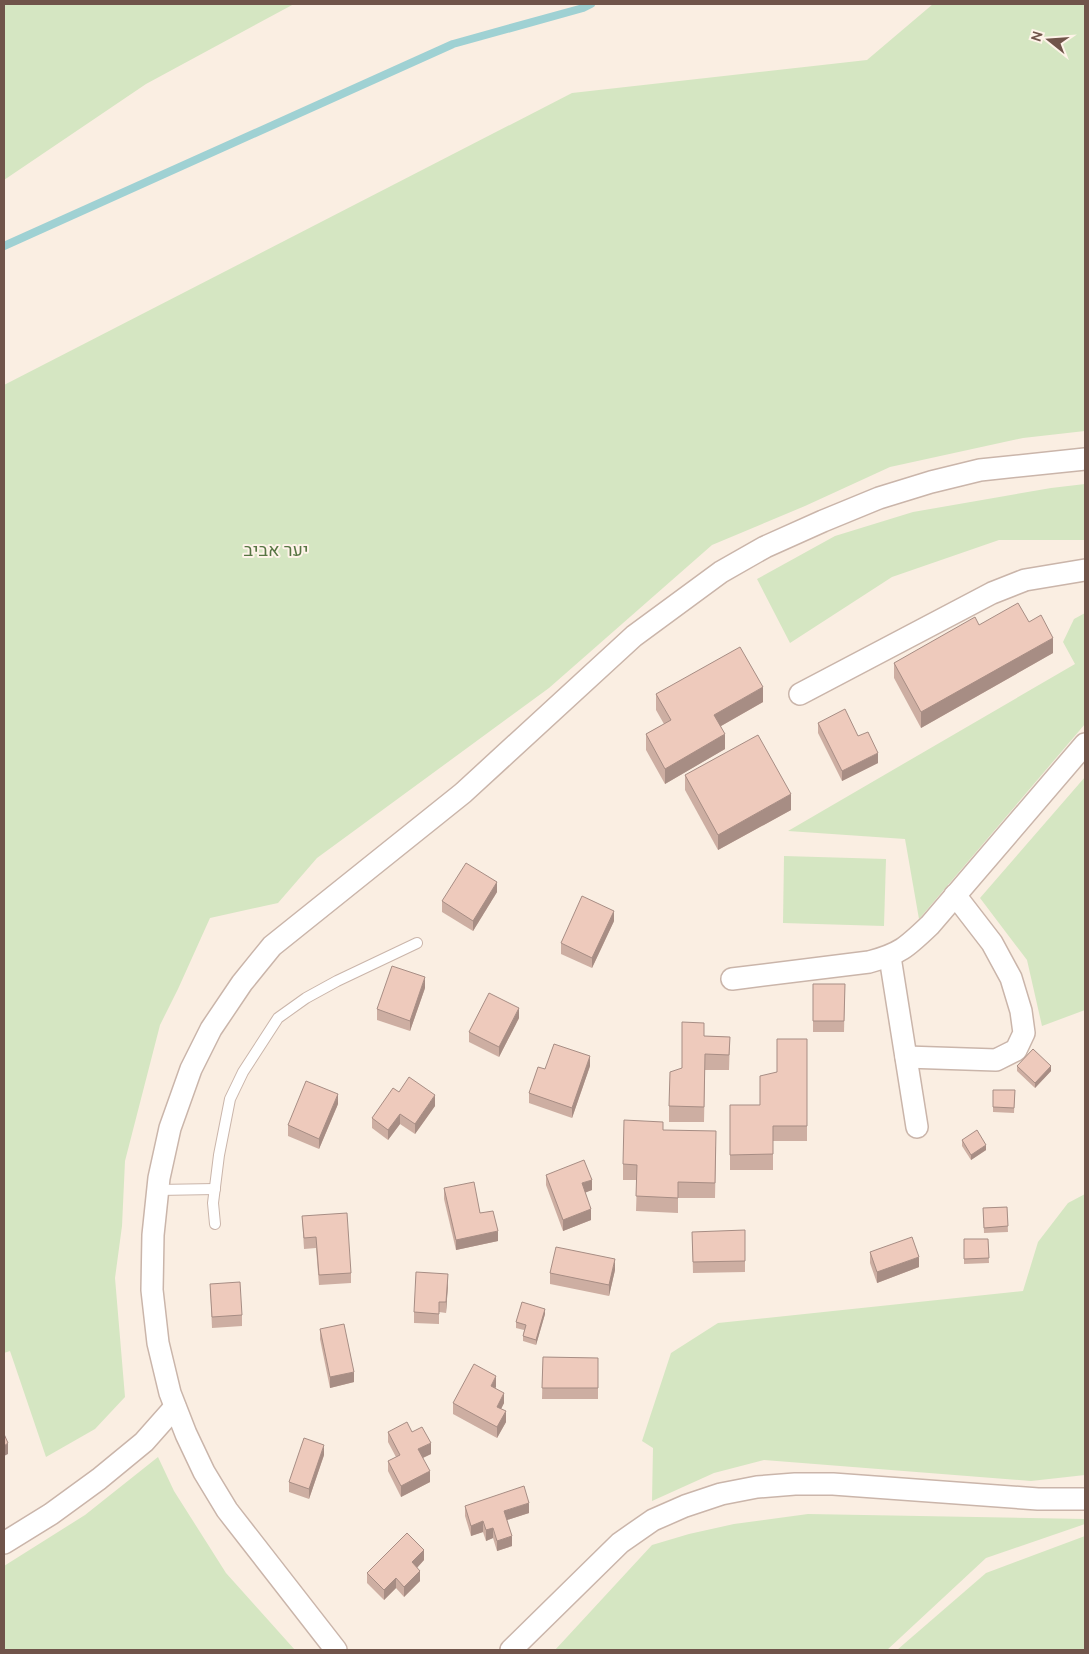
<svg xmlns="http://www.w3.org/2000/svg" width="1089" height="1654" font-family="Overpass,Heebo,sans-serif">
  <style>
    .green { fill: #d5e6c2 }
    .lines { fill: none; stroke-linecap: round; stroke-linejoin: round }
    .stream { stroke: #9fd1d3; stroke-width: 8 }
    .service-casing { stroke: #cab5aa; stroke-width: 12 }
    .minor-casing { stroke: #cab5aa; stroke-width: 24 }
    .service { stroke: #fff; stroke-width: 10 }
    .minor { stroke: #fff; stroke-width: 21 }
    .wall { fill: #cdaea2 }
    .shaded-wall { fill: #a78d84 }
    .building { fill: #eecabc; stroke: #a78d84 }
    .labels { text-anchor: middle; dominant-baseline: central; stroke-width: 4; stroke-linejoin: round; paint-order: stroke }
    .park-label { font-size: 18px; fill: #577543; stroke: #fef3e8 }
  </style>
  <rect width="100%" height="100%" fill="#faeee2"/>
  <g class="green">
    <path d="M4,4h290l-148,80 -142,96z"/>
    <path d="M933,4h152v427l-62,7 -133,29 -85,39 -93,39 -163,143 -232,170 -39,45 -68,15 -32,71 -18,36 -35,136 -3,65 -7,52 10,119 -30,32 -49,28 -36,-106 -6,2v-968l568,-292 295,-33z"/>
    <path d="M1085,484v56h-86l-107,37 -102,66 -33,-64 78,-43 78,-24 138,-24z"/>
    <path d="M1085,613v111l-166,195 -14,-80 -117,-8 287,-167 -12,-22 11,-23z"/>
    <path d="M1085,777v233l-43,16 -15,-66 -47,-62z"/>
    <path d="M784,856l102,3 -2,67 -101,-3z"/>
    <path d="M1085,1194v281l-54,6 -267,-21 -50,13 -62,28 1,-53 -11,-7 29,-88 47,-30 305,-32 15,-49 30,-39z"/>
    <path d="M158,1457l16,34 52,82 69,77h-291v-84l81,-51z"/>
    <path d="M808,1514l277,5v5l-99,34 -99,92h-332l97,-105 37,-11 45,-10z"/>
    <path d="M1085,1536v114h-188l89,-77z"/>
  </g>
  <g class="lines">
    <path class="stream" d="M4,246l449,-202 130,-36 8,-4"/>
    <g class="service-casing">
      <g id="service">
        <path d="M158,1190l57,-1"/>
        <path d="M215,1224l-2,-21 6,-48 11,-56 13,-27 35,-54 28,-20 31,-17 80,-38"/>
      </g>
    </g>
    <g class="minor-casing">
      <g id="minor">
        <path d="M800,694l192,-101 33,-13 60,-10"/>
        <path d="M890,957l27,170"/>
        <path d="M732,979l137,-17c31,-8 38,-15 61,-37l155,-181"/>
        <path d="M906,1057l90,3 20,-10 8,-17 -3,-22 -10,-33 -19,-35 -37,-48"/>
        <path d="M4,1543l47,-29 48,-35 45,-37 31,-35"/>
        <path d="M336,1650l-109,-140 -23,-38 -18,-38 -16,-41 -12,-50 -6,-53 1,-55 6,-57 11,-50 21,-59 20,-40 31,-46 30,-37 191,-153 171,-157 87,-64 44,-25 58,-26 56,-23 52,-16 49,-12 105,-11"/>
        <path d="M511,1650l109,-107 33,-23 32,-14 36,-12 36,-7 38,-3h38l205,15h47"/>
      </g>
    </g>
    <use href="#service" class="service"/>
    <use href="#minor" class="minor"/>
  </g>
  <g class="wall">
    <path d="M1029,622l24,31 -132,75 -27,-50v-15l85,-38z"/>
    <path d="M656,694l107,8 -42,24 4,23 -60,35 -19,-34v-16l18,-10 -8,-14z"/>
    <path d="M818,723l60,40 -36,18 -24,-48z"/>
    <path d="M685,775l106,35 -73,40 -33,-60z"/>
    <path d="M497,892l-24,39 -31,-19v-11z"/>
    <path d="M614,921l-22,47 -31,-14v-11z"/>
    <path d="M813,984h32l-1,48h-31z"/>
    <path d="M425,988l-15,43 -33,-11v-11z"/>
    <path d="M519,1018l-20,39 -30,-15v-10z"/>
    <path d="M704,1036l26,1 -1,33h-24l-1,52h-35v-16l13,-38z"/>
    <path d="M807,1039v102h-34v29h-43v-65h30l17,-33z"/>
    <path d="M590,1066l-18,52 -43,-15v-10l16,-24z"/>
    <path d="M1017,1066l34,5 -16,17 -18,-17z"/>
    <path d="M993,1090h22l-1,23 -21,-1z"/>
    <path d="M338,1104l-19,45 -31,-13v-11z"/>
    <path d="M435,1106l-20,28 -15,-10 -12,16 -16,-12v-10z"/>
    <path d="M663,1130l53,17 -1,51h-37v15l-42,-2 1,-31h-14v-16z"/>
    <path d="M962,1140l24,10 -15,10 -9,-14z"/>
    <path d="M546,1175l46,15 -7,2 6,28 -28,11 -17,-46z"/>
    <path d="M444,1188l36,25 18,28 -42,9 -12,-51z"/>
    <path d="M1007,1207l1,25 -24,1 -1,-25z"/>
    <path d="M302,1216l49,57v10l-32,2 -3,-37 -12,1z"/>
    <path d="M692,1232l53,29v11l-52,1z"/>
    <path d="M964,1239h24l1,24 -25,1z"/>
    <path d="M870,1252l49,15 -42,16 -7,-20z"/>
    <path d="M615,1270l-6,26 -59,-12v-11z"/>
    <path d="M210,1284l32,31v11l-30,2z"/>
    <path d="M448,1284l-2,29 -7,-1v12l-25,-1v-11z"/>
    <path d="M545,1314l-9,31 -13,-4v-5l1,-6 -8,-2v-6z"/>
    <path d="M320,1329l34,53 -24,6 -10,-49z"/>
    <path d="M543,1357l55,1v41h-56z"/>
    <path d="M496,1387l-1,1 9,15 -3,6 5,13 -9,16 -44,-24v-11z"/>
    <path d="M388,1432h24l19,22 -8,4 7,24 -29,15 -13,-26v-10l8,-4 -8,-15z"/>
    <path d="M324,1455l-15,44 -20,-7v-10z"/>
    <path d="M465,1506l64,7 -22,7 5,26 -15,5 -4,-13 -7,3 -3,-9 -12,4 -6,-20z"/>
    <path d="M424,1560l-7,8 3,13 -16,16 -8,-9 -12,12 -17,-17v-10z"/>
  </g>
  <g class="shaded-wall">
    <path d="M1053,638v15l-132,75v-16z"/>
    <path d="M763,687v15l-49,28v-15z"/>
    <path d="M725,734v15l-60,35v-15z"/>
    <path d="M878,753v10l-36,18v-10z"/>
    <path d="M791,794v16l-73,40v-15z"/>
    <path d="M497,882v10l-24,39v-10z"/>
    <path d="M614,911v10l-22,47v-10z"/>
    <path d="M425,977v11l-15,43v-10z"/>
    <path d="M519,1008v10l-20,39v-10z"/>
    <path d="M590,1056v10l-18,52v-10z"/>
    <path d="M1051,1066v5l-16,17v-5z"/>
    <path d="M338,1094v10l-19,45v-10z"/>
    <path d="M435,1095v11l-20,28v-10z"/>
    <path d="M400,1114v10l-12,16v-10z"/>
    <path d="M986,1145v5l-15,10v-5z"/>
    <path d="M592,1180v10l-10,4v-11z"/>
    <path d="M591,1209v11l-28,11v-11z"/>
    <path d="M498,1231v10l-42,9v-10z"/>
    <path d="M919,1257v10l-42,16v-11z"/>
    <path d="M615,1259v11l-6,26v-11z"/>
    <path d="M448,1274v10l-2,29v-11z"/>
    <path d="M545,1309v5l-9,31v-5z"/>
    <path d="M354,1372v10l-24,6v-11z"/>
    <path d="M496,1376v11l-5,9v-10z"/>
    <path d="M504,1393v10l-7,14v-10z"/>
    <path d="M506,1411v11l-9,16v-11z"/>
    <path d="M8,1443v11l-4,2v-10z"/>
    <path d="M431,1443v11l-13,6v-11z"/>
    <path d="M324,1445v10l-15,44v-10z"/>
    <path d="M430,1471v11l-29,15v-11z"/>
    <path d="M529,1503v10l-25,8v-10z"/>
    <path d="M483,1521v11l-12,4v-10z"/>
    <path d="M493,1528v10l-7,3v-11z"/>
    <path d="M512,1536v10l-15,5v-10z"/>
    <path d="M424,1550v10l-12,13v-11z"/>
    <path d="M420,1571v10l-16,16v-10z"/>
    <path d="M396,1578v10l-12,12v-10z"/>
  </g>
  <g class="building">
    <path d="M1018,603l11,19 12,-7 12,23 -132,74 -27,-49 81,-46 4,8z"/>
    <path d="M740,647l23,40 -49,28 11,19 -60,35 -19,-35 25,-14 -15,-26z"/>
    <path d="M845,709l13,27 10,-4 10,21 -36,18 -24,-48z"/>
    <path d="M758,735l33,59 -73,41 -33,-60z"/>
    <path d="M466,863l31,19 -24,39 -31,-20z"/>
    <path d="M582,896l32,15 -22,47 -31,-15z"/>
    <path d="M392,966l33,11 -15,44 -33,-12z"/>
    <path d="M813,984h32l-1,37h-31z"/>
    <path d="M489,993l30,15 -20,39 -30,-15z"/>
    <path d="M682,1022l22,1v13l26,1 -1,18 -24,-1 -1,53 -35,-1 1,-34 12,-4z"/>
    <path d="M777,1039h30v87h-34v28l-43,1v-50h30v-29l17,-4z"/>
    <path d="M554,1044l36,12 -18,52 -43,-15 9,-26 7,2z"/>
    <path d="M1033,1049l18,17 -16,17 -18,-17z"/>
    <path d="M409,1077l26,18 -20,29 -15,-10 -12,16 -16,-12 21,-30 6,4z"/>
    <path d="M306,1081l32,13 -19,45 -31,-14z"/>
    <path d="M993,1090h22l-1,18 -21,-1z"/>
    <path d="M624,1120l39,2v8l53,1 -1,52 -37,-1v16l-42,-2 1,-31 -14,-1z"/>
    <path d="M977,1130l9,15 -15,10 -9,-15z"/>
    <path d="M584,1160l8,20 -10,3 9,26 -28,11 -17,-45z"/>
    <path d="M474,1182l6,31 13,-2 5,20 -42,9 -12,-52z"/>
    <path d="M1007,1207l1,19 -24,2 -1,-20z"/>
    <path d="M347,1213l4,60 -32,2 -3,-38 -12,1 -2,-22z"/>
    <path d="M745,1230v31l-52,1 -1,-30z"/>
    <path d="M912,1237l7,20 -42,15 -7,-20z"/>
    <path d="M964,1239h24l1,19 -25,1z"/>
    <path d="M556,1247l59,12 -6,26 -59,-12z"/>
    <path d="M416,1272l32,2 -2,28h-7v12l-25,-2z"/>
    <path d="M240,1282l2,33 -30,2 -2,-33z"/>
    <path d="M522,1302l23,7 -9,31 -13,-4 3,-11 -10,-3z"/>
    <path d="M344,1324l10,48 -24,5 -10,-48z"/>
    <path d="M543,1357l55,1v30h-56z"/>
    <path d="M474,1364l22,12 -5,10 13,7 -7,14 9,4 -9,16 -44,-24z"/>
    <path d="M407,1422l5,10 10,-5 9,16 -13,6 12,22 -29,15 -13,-25 12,-6 -12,-23z"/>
    <path d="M4,1434l4,9 -4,3z"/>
    <path d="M304,1438l20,7 -15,44 -20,-7z"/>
    <path d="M524,1486l5,17 -25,8 8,25 -15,5 -4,-13 -7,2 -3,-9 -12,5 -6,-20z"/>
    <path d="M407,1533l17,17 -12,12 8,9 -16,16 -8,-9 -12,12 -17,-17z"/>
  </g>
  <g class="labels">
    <g class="park-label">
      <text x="276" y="551">יער אביב</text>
    </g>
  </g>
  <rect width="1089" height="1654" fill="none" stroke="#70544a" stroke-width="10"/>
  <g transform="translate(1049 40) rotate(287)" stroke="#fef3e8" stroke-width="4" paint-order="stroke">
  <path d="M0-4L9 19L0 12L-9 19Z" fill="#70544a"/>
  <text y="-8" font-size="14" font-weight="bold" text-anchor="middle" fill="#70544a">N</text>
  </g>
</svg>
